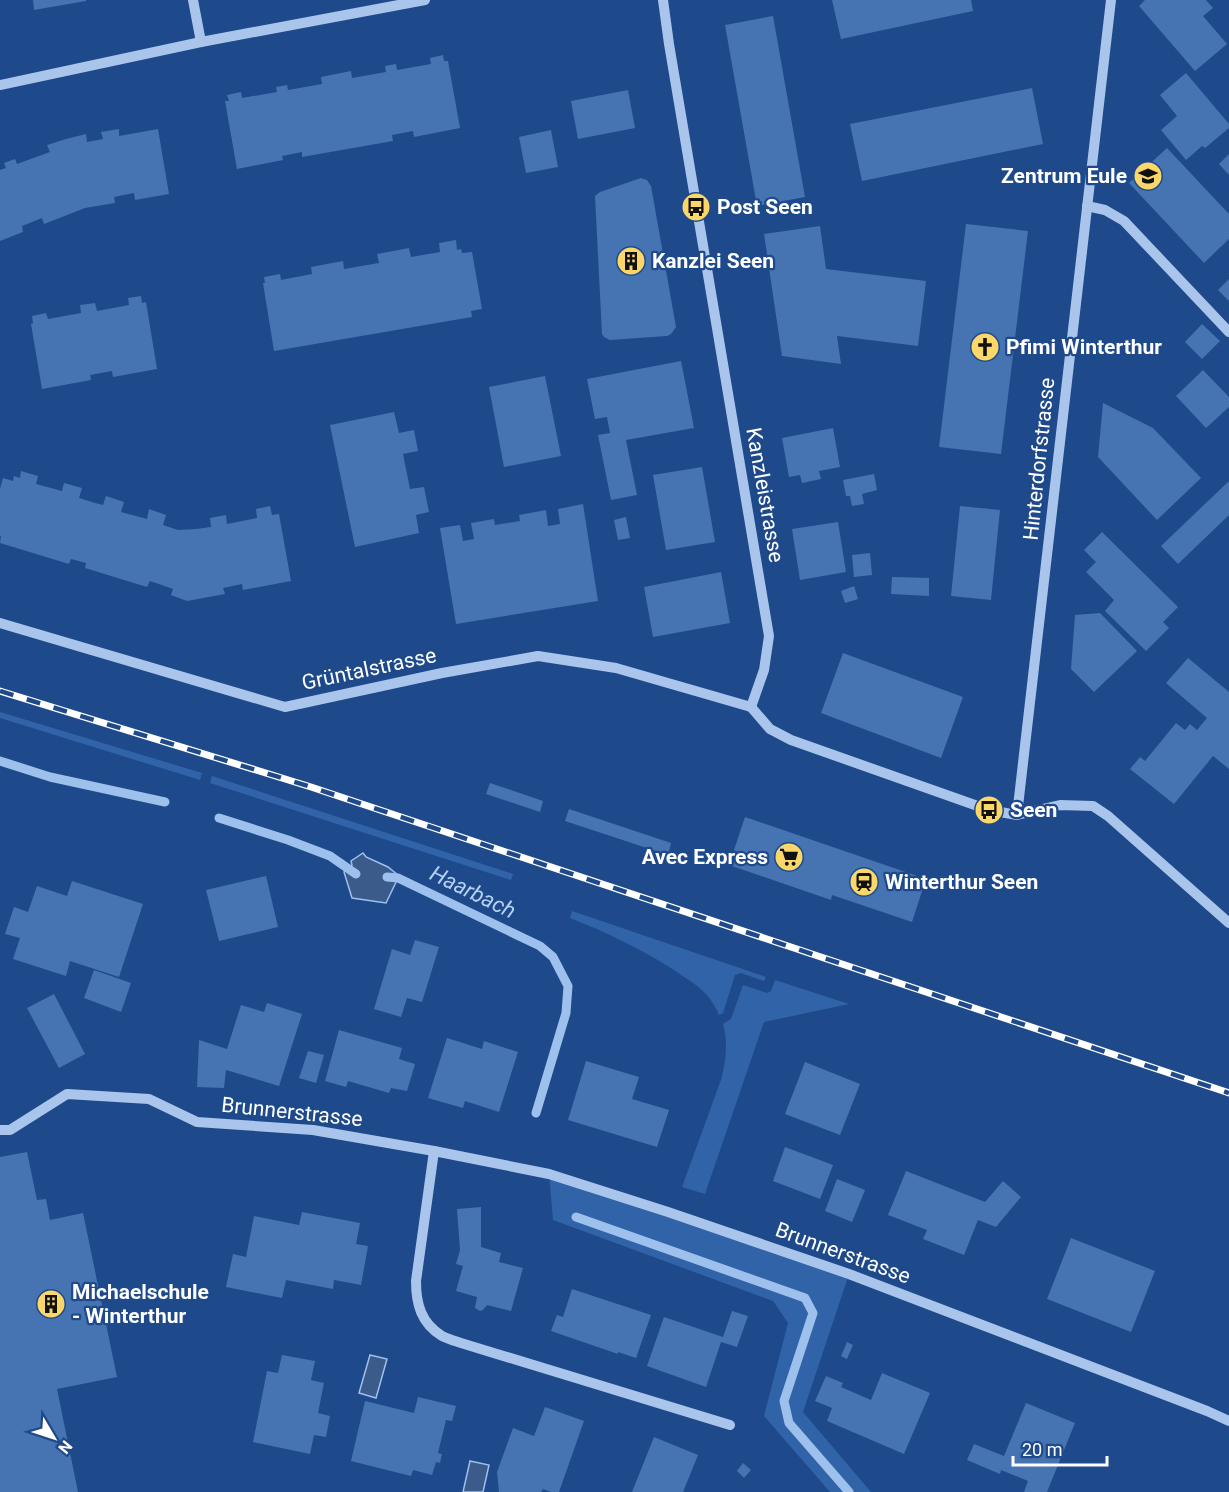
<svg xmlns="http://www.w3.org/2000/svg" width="1229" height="1492" font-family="Roboto,sans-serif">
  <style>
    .green { fill: #3163a8 }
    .water { fill: #3b5b8a; stroke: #9dc0ed; stroke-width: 1.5 }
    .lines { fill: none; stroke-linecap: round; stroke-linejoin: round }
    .stream { stroke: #9dc0ed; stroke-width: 9 }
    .building { fill: #4673b2 }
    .minor { stroke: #aac5ec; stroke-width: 10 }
    .rail-casing { stroke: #fff; stroke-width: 7 }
    .rail { stroke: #1e4a8b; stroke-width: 4.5; stroke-dasharray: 14; stroke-linecap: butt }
    .labels { text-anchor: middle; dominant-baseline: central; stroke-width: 4.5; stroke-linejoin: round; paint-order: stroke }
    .poi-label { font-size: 21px; font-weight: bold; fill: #fff; stroke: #1e4a8b; text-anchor: start }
    .street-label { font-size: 21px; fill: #fff; stroke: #1e4a8b }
    .water-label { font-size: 22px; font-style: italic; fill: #b6d0f3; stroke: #1e4a8b }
  </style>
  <rect width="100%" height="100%" fill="#1e4a8b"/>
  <g class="green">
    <path d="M0,712l202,61 -2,7 -200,-62z"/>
    <path d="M212,776l301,98 -2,6 -301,-97z"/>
    <path d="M572,911l194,66 -2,4 -23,-8 -6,2 -12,38 -4,2c-3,-7 -7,-14 -12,-20 -9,-10 -22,-17 -33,-25 -33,-21 -68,-38 -104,-52z"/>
    <path d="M775,980l74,24 -85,18 -59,172 -23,-7 40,-110c4,-19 6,-34 1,-53l8,-5 12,-34 24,8 4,-2z"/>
    <path d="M549,1174l300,100 -46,138 68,80h-41l-66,-76 24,-93 -15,-22 -220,-81z"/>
  </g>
  <g class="water">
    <path d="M363,853l3,4 22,10 11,9 -13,27 -34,-5 -8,-26 8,-7 -1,-4z"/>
    <path d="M370,1355l17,4 -11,39 -17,-5z"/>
    <path d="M470,1461l19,4 -6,27h-20z"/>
  </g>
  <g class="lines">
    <g class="stream">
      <path d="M0,761l50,16 115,25"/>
      <path d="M219,818l69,22 42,16 26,18"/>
      <path d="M387,877l11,1 142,68 13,11 15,29 -2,27 -30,100"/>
      <path d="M576,1217l229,81 8,15 -29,88 5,22 60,69"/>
    </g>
  </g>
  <g class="building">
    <path d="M33,0h53v1l-52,9z"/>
    <path d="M832,0h139l2,11 -132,28z"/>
    <path d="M1145,0h61l7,8 -10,8 24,28 -32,27 -56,-65z"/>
    <path d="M773,16l32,181 -48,9 -32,-181z"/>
    <path d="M443,55l1,6h4l12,67 -46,9 -1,-6 -21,4 1,6 -91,16v-5l-20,4 1,4 -46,9 -12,-68h4l-2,-6 14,-3 1,6 35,-6 -1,-5 11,-2 1,5 34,-6 -1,-7 30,-6 1,7 34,-6 -1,-6 11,-2 1,6 34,-6 -1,-6z"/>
    <path d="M1186,73l43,51v4l-24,20 -3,-2 -16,14 -25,-30 16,-14 -17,-21z"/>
    <path d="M1032,88l11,56 -181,37 -12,-57z"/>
    <path d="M628,90l7,38 -57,11 -7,-38z"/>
    <path d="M119,129v7l39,-7 11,65 -34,6 -1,-7 -20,4 1,6 -30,5 -41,16 -2,-6 -20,8 1,6 -23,9v-71l6,-2 -2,-5 11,-4 2,5 33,-12 -3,-7 19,-6 20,-5 1,8 16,-3 -2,-7z"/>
    <path d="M551,130l7,37 -32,6 -7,-36z"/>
    <path d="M1167,148l62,66v25l-25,24 -75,-80z"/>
    <path d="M1229,154v21l-10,-11z"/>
    <path d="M641,178l6,2 4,6 25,141 -5,7 -4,2 -57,4 -6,-3 -2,-3 -7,-138 5,-4z"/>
    <path d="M966,224l62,7 -27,223 -62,-7z"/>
    <path d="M820,226l6,43 100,12 -8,65 -81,-10 4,28 -59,-8 -18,-122z"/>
    <path d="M456,240l1,10 4,-1 1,4 10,-1 10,57 -11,2 1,6 -198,34 -11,-68h2l-1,-6 16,-3 1,6 31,-6 -1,-7 32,-6 1,8 35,-6 -2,-9 32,-6 2,9 29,-5 -1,-9z"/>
    <path d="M1229,279v22l-11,-11z"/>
    <path d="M141,296l1,7 4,-1 11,67 -44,8 -1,-6 -22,4 1,5 -49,9 -11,-65 2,-1 -1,-7 14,-3 2,6 33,-6 -1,-8 15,-2 2,8 32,-6 -1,-7z"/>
    <path d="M1202,324l18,17 -18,18 -17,-17z"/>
    <path d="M681,361l13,67 -68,12 11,55 -26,5 -13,-65 12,-2 -3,-16 -12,2 -8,-40z"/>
    <path d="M1203,370l26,27v10l-23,21 -30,-32z"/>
    <path d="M545,376l16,80 -57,11 -15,-80z"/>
    <path d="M1103,403l50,25 48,50 -44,42 -59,-63z"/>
    <path d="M394,412l5,21 15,-3 4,21 -15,3 7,35 14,-2 5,25 -13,3 3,18 -64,14 -25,-122z"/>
    <path d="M833,428l7,39 -21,4 2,8 -19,4 -2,-8 -11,2 -7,-39z"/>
    <path d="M702,467l13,75 -49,8 -13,-75z"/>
    <path d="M21,471l17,5 -2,8 26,7 2,-8 18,5 -3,10 16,5 8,2 3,-9 18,6 -3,10 26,7 2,-10 17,6 -3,10 15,5 18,-1 15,-2 -1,-9 16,-3 1,9 30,-6 -1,-9 14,-3 2,9 7,-1 12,67 -48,9 -1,-6 -19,4 2,6 -38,7 -16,-6 2,-6 -23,-8 -3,6 -62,-19 1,-5 -15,-4 -2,5 -69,-21 1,-7h-1v-47l3,-11 10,3 1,-5 6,2z"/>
    <path d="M874,474l3,16 -15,4 2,10 -12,2 -2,-10h-4l-3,-16z"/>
    <path d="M1229,481v34l-51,49 -17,-18z"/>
    <path d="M583,504l15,97 -142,23 -16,-96 20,-3 3,16 11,-2 -3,-16 23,-4 1,6 25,-4 -1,-6 27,-5 2,16 12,-2 -2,-15z"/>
    <path d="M960,506l40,4 -9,90 -40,-4z"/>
    <path d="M626,517l4,21 -12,2 -4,-20z"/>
    <path d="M838,522l8,50 -46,8 -8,-51z"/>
    <path d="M1102,532l76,75 -15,15 6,6 -23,23 -41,-40 9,-11 -28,-28 10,-10 -12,-12z"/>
    <path d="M870,553l2,22 -18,2 -2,-22z"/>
    <path d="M721,572l9,51 -77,14 -9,-50z"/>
    <path d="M892,577l37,1v18l-38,-2z"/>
    <path d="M854,586l4,13 -13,4 -4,-12z"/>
    <path d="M1100,613l37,38 -43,41 -23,-23 4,-54z"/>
    <path d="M843,653l120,44 -22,61 -120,-45z"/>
    <path d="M1188,658l41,34v77l-16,-13 -39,48 -44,-35 10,-12 5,4 31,-38 9,7 5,-6 7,6 10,-12 -41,-35z"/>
    <path d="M490,783l53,18 -3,11 -54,-18z"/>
    <path d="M569,809l102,34 -3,12 -103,-34z"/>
    <path d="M745,817l181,62 -14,43 -80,-27 -1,5 -102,-35z"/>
    <path d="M266,876l12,51 -59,14 -13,-51z"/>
    <path d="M72,881l71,23 -24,73 -49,-16 -4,15 -53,-17 7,-21 -15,-4 9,-27 14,5 9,-26 30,10z"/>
    <path d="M415,940l24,7 -17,55 -15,-4 -6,19 -27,-8 18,-60 18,6z"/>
    <path d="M94,970l37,13 -10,29 -37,-14z"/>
    <path d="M54,994l31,60 -26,14 -32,-60z"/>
    <path d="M267,1003l35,11 -23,72 -53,-16 -2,18 -27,-1 2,-47 28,9 14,-44 23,7z"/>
    <path d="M339,1030l63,18 -3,11 16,5 -8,27 -16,-3 -2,5 -41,-12 -2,6 -21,-6z"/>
    <path d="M447,1038l35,11 2,-8 34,11 -19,60 -34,-11 -2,7 -35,-10z"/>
    <path d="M308,1051l16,4 -8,28 -17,-5z"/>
    <path d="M586,1061l53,16 -7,22 37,11 -12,37 -89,-27z"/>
    <path d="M805,1062l55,22 -20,51 -55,-21z"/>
    <path d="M785,1147l48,18 -13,34 -47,-18z"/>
    <path d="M27,1152l10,48 9,-1 4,21 33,-7 34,164 -60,12 21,103h-78v-335z"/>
    <path d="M906,1171l79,31 18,-21 18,16 -25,30 -18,-7 -14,35 -41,-16 4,-9 -39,-15z"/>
    <path d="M837,1179l28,11 -13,32 -27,-11z"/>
    <path d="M481,1207v40l20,6 -2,9 24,6 -12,43 -24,-6 -4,5 -3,1 -5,-3 2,-11 -21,-6 7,-25 -7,-2 4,-14 -3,-41z"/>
    <path d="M302,1212l58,11 -4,21 12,2 -7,39 -27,-5 -1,9 -47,-9 -4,18 -56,-11 7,-33 13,3 8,-41 45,9z"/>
    <path d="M1071,1238l84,33 -24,61 -84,-33z"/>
    <path d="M572,1289l79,26 -15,43 -18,-6v2l-67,-23 6,-16 6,2z"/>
    <path d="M732,1311l16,5 -11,31 -16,-5 -15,45 -59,-21 17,-49 59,20z"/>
    <path d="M847,1342l6,3 -6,14 -6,-3z"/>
    <path d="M282,1355l33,6 -4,19 13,3 -6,30 12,3 -4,21 -12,-2 -4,19 -57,-12 14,-71 11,2z"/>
    <path d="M882,1373l48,20 -26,61 -77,-33 5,-13 -17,-7 11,-25 17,7 -2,4 30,13z"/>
    <path d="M418,1397l38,9 -4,15 -6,-1 -8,33 4,1 -2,9 -4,-1 -4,13 -19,-5 -2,6 -60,-15 14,-60 49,12z"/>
    <path d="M1026,1403l49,20 -28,69h-23l4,-11 -27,-11 -1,4 -33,-14 7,-16 30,12z"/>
    <path d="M545,1407l39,14 -25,71h-8l-8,-3 -2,3h-42l-2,-20 16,-44 21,8z"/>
    <path d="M654,1437l44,18 -15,37h-51z"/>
    <path d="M743,1463l8,7 -7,8 -7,-7z"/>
  </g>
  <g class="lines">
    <g class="minor">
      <path d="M193,0l8,42"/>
      <path d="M663,0l6,44 100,592 -5,34 -13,37"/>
      <path d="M0,85l201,-43 224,-42"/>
      <path d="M1087,206l18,4 19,11 105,111"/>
      <path d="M0,623l285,84 157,-34 96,-17 78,12 135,39"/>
      <path d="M751,707l19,22 21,11 198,70 28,5 43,-10 33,1 15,10 121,107"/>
      <path d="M1017,815l94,-815"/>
      <path d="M0,1130h10l57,-36 82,5 48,23 116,8 121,21 115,23 119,38 181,62 358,137 22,10"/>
      <path d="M434,1151l-18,130c0,23 5,42 26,55 6,3 13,5 19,7l269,82"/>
    </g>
    <g class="rail-casing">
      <path id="rail" d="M0,691l311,96 918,306"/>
    </g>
    <use href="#rail" class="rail"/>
  </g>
  <defs>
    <g id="school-disc" transform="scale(1.5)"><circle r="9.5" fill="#fbd669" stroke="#1e4a8b"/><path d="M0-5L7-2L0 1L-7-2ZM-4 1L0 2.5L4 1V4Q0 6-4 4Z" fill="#111"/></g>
    <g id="bus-disc" transform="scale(1.5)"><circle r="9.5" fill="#fbd669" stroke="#1e4a8b"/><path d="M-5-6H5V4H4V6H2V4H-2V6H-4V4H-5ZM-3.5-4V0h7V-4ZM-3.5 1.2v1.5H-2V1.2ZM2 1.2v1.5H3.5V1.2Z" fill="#111"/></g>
    <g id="building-disc" transform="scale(1.5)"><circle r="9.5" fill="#fbd669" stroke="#1e4a8b"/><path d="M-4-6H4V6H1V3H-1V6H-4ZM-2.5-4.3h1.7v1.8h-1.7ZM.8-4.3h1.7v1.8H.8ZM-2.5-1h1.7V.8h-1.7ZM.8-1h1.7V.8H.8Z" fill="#111"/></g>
    <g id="church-disc" transform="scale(1.5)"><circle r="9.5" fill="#fbd669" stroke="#1e4a8b"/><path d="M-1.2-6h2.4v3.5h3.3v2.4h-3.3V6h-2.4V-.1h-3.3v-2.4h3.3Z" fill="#111"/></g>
    <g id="supermarket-disc" transform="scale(1.5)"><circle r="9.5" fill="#fbd669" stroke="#1e4a8b"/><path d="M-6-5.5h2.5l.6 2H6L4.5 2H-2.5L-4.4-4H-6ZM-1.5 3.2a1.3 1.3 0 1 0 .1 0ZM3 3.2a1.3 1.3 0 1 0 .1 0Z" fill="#111"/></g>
    <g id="station-disc" transform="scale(1.5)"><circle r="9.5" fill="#fbd669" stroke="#1e4a8b"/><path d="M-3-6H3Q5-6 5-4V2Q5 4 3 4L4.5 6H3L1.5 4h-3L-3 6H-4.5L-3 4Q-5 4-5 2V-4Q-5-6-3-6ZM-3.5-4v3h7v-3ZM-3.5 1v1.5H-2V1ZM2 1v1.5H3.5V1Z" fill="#111"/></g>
  </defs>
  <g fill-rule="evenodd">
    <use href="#school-disc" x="1148" y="176"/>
    <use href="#bus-disc" x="696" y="207"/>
    <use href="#building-disc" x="631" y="261"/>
    <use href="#church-disc" x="985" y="347"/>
    <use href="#bus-disc" x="989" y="810"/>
    <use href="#supermarket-disc" x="789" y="857"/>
    <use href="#station-disc" x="864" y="882"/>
    <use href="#building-disc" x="51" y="1304"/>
  </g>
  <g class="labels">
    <g class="poi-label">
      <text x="1127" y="176" text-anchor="end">Zentrum Eule</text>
      <text x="717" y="207">Post Seen</text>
      <text x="652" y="261">Kanzlei Seen</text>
      <text x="1006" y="347">Pfimi Winterthur</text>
      <text x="1010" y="810">Seen</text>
      <text x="768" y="857" text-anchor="end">Avec Express</text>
      <text x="885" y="882">Winterthur Seen</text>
      <text x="72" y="1292">Michaelschule<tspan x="72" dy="24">- Winterthur</tspan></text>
    </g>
    <g class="street-label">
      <text transform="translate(1039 459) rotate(-84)">Hinterdorfstrasse</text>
      <text transform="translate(765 495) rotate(80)">Kanzleistrasse</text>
      <text transform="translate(369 669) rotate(-12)">Grüntalstrasse</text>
      <text transform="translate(292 1112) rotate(6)">Brunnerstrasse</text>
      <text transform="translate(843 1253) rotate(20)">Brunnerstrasse</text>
    </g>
    <g class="water-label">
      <text transform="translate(473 892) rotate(26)">Haarbach</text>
    </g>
  </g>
  <g transform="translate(54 1438) rotate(129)" stroke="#1e4a8b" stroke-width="4.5" paint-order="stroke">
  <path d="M0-4.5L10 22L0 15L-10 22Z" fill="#ffffff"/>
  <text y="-9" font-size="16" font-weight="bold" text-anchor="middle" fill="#ffffff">N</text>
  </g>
  <path d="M1013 1456v9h94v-9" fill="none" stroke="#ffffff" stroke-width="3"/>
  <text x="1022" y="1456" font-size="18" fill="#ffffff" stroke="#1e4a8b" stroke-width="4.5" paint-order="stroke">20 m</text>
</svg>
